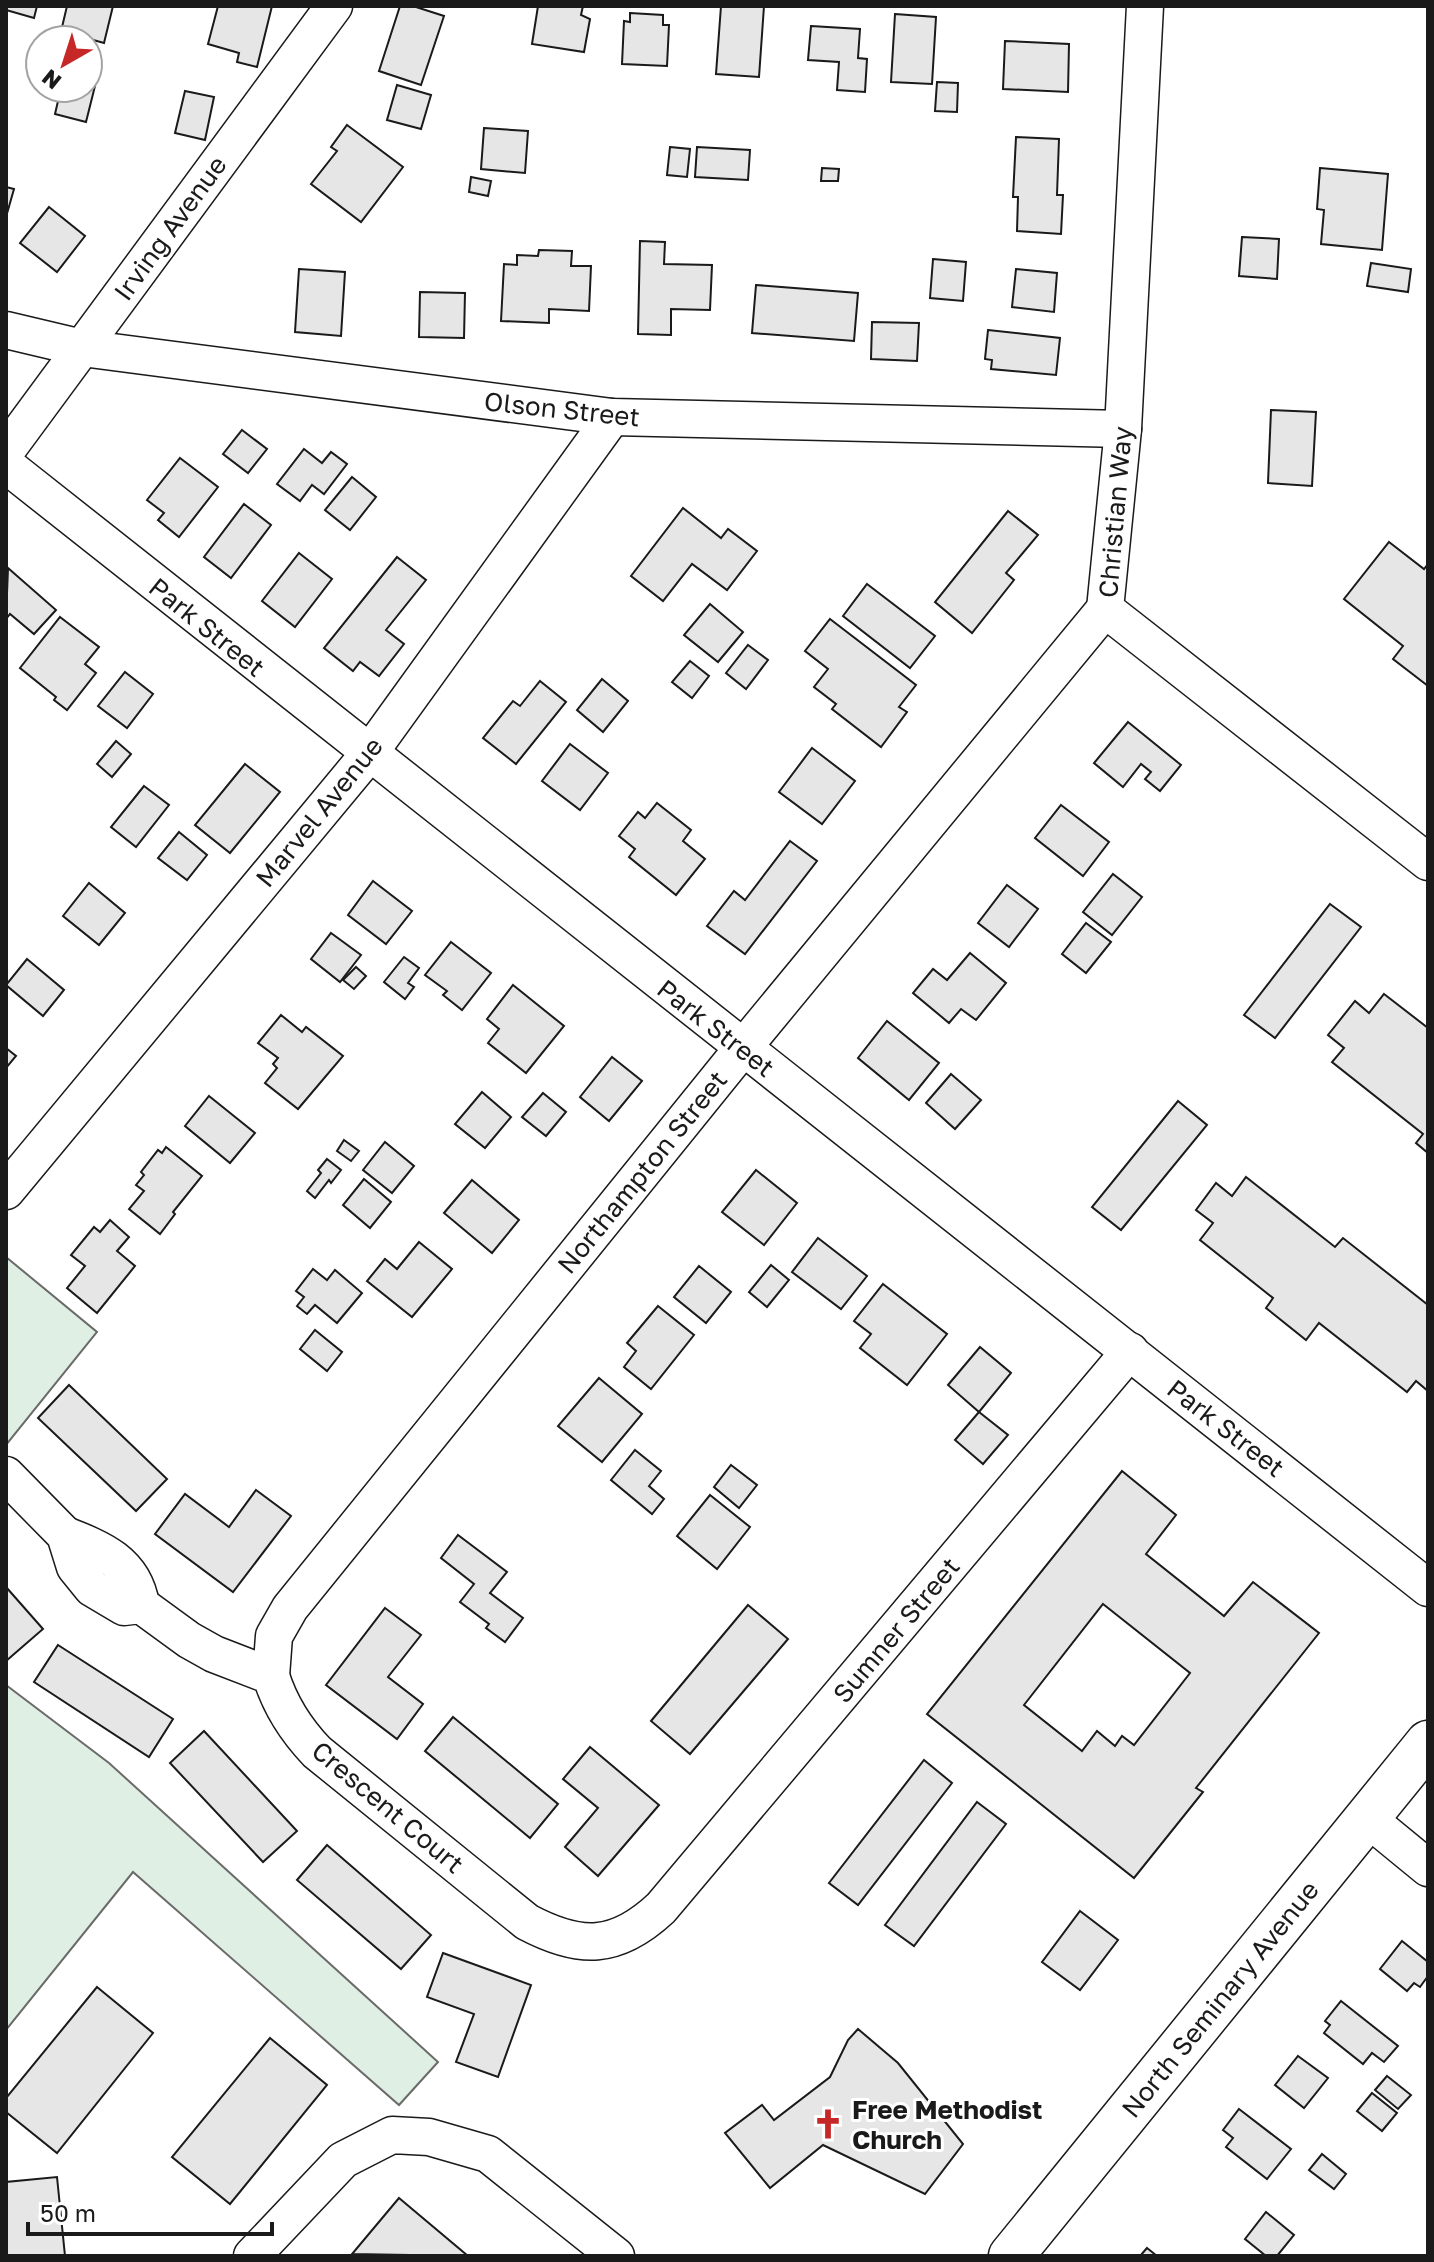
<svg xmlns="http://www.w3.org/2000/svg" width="1434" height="2262" font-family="'Golos Text',sans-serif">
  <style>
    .green { fill: #e0efe3; stroke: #6a6a6a; stroke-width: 2 }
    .building { fill: #e6e6e6; stroke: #1a1a1a; stroke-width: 2; fill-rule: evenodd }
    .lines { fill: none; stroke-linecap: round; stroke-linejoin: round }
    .minor-casing { stroke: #1a1a1a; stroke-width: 39 }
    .major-casing { stroke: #1a1a1a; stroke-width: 47 }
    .minor { stroke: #fff; stroke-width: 36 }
    .major { stroke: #fff; stroke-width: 44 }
    .labels { text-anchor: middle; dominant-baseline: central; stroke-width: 6; stroke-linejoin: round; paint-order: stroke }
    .street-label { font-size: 26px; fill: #1a1a1a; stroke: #fff }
    .poi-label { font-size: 26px; font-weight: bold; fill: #1a1a1a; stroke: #fff; text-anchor: start }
  </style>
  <rect width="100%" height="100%" fill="#fff"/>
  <g class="green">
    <path d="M6,1257l91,75 -91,113z"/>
    <path d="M6,1685l103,78 329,299 -39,43 -266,-233 -127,158z"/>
  </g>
  <g class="building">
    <path d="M6,6h31l-3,12 -28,-8z"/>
    <path d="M67,6h46l-9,37 -25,-7 -1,4h-19z"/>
    <path d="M218,6h54l-15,61 -20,-5 2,-9 -31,-9z"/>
    <path d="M400,6h13l31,10 -23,69 -42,-14z"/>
    <path d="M538,6h45l-2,9 9,4 -6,33 -52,-8z"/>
    <path d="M721,6h43l-5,71 -43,-3z"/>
    <path d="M630,13l33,2v10h6l-2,41 -45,-2 2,-43 6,1z"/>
    <path d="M895,14l41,3 -4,67 -41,-2z"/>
    <path d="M811,26l49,3 -2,29 9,1 -2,33 -28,-2 2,-28 -31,-2z"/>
    <path d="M1005,41l64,3 -1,48 -65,-3z"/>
    <path d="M937,82l21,1 -1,29 -22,-1z"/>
    <path d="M88,84l7,2 -9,36 -31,-8 6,-26h27z"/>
    <path d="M397,85l34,10 -10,34 -34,-9z"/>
    <path d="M185,91l29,6 -9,43 -30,-7z"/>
    <path d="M347,125l56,42 -42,55 -50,-38 26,-33 -6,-4z"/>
    <path d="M484,128l44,3 -3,42 -44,-4z"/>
    <path d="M1016,137l43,2 -2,56h6l-2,39 -44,-3 1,-34h-5z"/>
    <path d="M670,147l20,2 -3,28 -20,-2z"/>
    <path d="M697,147l53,3 -2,30 -53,-3z"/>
    <path d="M822,168l17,1 -1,12h-17z"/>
    <path d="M1320,168l68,6 -6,76 -61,-6 3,-34 -7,-1z"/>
    <path d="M471,177l20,4 -3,15 -19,-4z"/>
    <path d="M6,187l8,2 -8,28z"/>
    <path d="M49,207l36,29 -28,36 -37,-29z"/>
    <path d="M1242,237l37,2 -2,40 -38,-3z"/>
    <path d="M640,241l25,1 -1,22 48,1 -2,45 -39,-1v26l-33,-1z"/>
    <path d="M539,250l33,1 -1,15h20l-2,45 -40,-2v14l-48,-2 3,-57 13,1v-10l21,1z"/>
    <path d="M933,259l33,3 -3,39 -33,-3z"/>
    <path d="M1371,263l40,6 -3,23 -41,-6z"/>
    <path d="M299,269l46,3 -4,64 -46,-4z"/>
    <path d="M1016,269l41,4 -3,39 -42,-5z"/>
    <path d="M756,285l102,8 -4,48 -102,-8z"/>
    <path d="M420,292l45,1 -1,45 -45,-1z"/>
    <path d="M872,322l47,1 -2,38 -46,-2z"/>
    <path d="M988,330l72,8 -4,37 -65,-6 1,-9 -7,-1z"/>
    <path d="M1271,410l45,2 -4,74 -44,-3z"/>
    <path d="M242,430l25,19 -19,24 -25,-19z"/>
    <path d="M304,449l18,14 9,-11 16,12 -23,30 -12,-9 -12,16 -23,-17z"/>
    <path d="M180,458l38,29 -39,50 -21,-17 6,-7 -17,-13z"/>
    <path d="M352,477l24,20 -26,33 -25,-20z"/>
    <path d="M244,504l27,21 -40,53 -27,-21z"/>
    <path d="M683,508l38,30 7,-9 29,22 -30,39 -35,-26 -29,37 -32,-25z"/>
    <path d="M1008,511l30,24 -32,38 8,7 -42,53 -37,-31z"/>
    <path d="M1389,542l35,27 4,-5v122l-35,-27 10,-13 -59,-47z"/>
    <path d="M299,553l33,26 -37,48 -33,-26z"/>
    <path d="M397,557l29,23 -40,50 18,14 -25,32 -19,-14 -7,9 -29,-23z"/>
    <path d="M8,568l48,42 -22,24 -24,-20 -4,5z"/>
    <path d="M867,584l68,52 -25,32 -67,-52z"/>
    <path d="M710,604l33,28 -25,30 -34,-27z"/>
    <path d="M60,617l39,30 -14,17 11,9 -29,37 -13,-10 2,-3 -36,-29z"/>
    <path d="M830,619l86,66 -17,22 8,5 -26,35 -49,-38 4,-5 -22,-17 14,-18 -23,-18z"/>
    <path d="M748,645l20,15 -22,29 -20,-16z"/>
    <path d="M690,661l19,15 -17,22 -20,-16z"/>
    <path d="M125,672l28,22 -26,34 -29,-22z"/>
    <path d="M602,679l26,22 -25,31 -26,-22z"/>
    <path d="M540,681l26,21 -50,62 -33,-26 30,-37 7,5z"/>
    <path d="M1128,722l53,43 -21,26 -15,-12 6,-7 -10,-8 -18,23 -29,-24z"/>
    <path d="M116,741l15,13 -19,23 -15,-13z"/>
    <path d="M570,744l38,29 -28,37 -38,-29z"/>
    <path d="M812,748l43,33 -33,43 -43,-32z"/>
    <path d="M245,764l35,28 -50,61 -35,-28z"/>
    <path d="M144,786l25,19 -33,42 -25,-20z"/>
    <path d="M657,803l34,27 -8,11 22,18 -29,36 -47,-38 6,-8 -16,-13 19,-24 7,6z"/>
    <path d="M1061,805l48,37 -26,34 -48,-38z"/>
    <path d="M179,832l28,23 -20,25 -29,-22z"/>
    <path d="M790,841l27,20 -72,93 -38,-28 27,-35 11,9z"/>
    <path d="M1113,874l29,23 -30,38 -29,-23z"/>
    <path d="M373,881l39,30 -26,33 -38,-29z"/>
    <path d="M89,883l36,30 -26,32 -36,-29z"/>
    <path d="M1007,885l31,24 -29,38 -31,-24z"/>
    <path d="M1330,904l31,23 -86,111 -31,-23z"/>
    <path d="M1086,923l25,19 -25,31 -24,-19z"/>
    <path d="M331,933l30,22 -21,27 -29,-23z"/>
    <path d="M451,942l40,31 -29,37 -19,-15 4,-4 -22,-16z"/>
    <path d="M970,953l36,30 -30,37 -15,-11 -12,14 -36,-30 20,-24 14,11z"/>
    <path d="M404,957l15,11 -11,15 6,4 -9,12 -21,-17z"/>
    <path d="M27,959l37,31 -21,26 -37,-31z"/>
    <path d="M356,967l10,9 -12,13 -11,-9z"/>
    <path d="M513,985l51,41 -38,47 -38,-30 11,-14 -12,-10z"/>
    <path d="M1384,994l44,34v125l-12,-10 7,-9 -91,-72 12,-14 -16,-13 27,-34 14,12z"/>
    <path d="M281,1015l21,17 4,-5 37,29 -45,53 -33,-26 12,-15 -4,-4 5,-6 -20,-15z"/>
    <path d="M887,1021l52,42 -30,37 -51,-42z"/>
    <path d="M6,1048l10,8 -10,12z"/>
    <path d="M612,1057l30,24 -33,40 -29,-24z"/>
    <path d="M951,1074l30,26 -26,29 -29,-26z"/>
    <path d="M482,1092l29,25 -26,31 -30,-24z"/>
    <path d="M543,1093l23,19 -20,24 -24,-19z"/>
    <path d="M209,1096l46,37 -25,30 -45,-37z"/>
    <path d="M1178,1101l29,24 -86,105 -29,-23z"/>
    <path d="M344,1140l15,11 -8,10 -14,-10z"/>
    <path d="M385,1142l29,24 -22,27 -29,-23z"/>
    <path d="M166,1147l36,29 -29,36 2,2 -15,20 -31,-25 15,-18 -8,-6 8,-10 -3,-3 17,-22 4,3z"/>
    <path d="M327,1159l14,11 -10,13 -2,-3 -14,18 -8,-7 14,-18 -3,-3z"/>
    <path d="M756,1170l41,33 -33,42 -42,-33z"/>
    <path d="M1246,1177l89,70 8,-9 85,67v86l-12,-10 -9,11 -88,-69 -13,17 -40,-32 7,-10 -73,-58 13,-17 -17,-13 20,-27 16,13z"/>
    <path d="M364,1179l27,23 -21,26 -27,-23z"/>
    <path d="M472,1180l47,40 -27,33 -48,-40z"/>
    <path d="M110,1220l19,17 -12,14 18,15 -38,47 -30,-25 18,-22 -14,-11 23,-28 6,5z"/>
    <path d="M818,1238l49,38 -26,33 -49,-37z"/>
    <path d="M419,1242l33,27 -40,48 -45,-36 18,-22 12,10z"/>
    <path d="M771,1265l18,15 -22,27 -18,-15z"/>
    <path d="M699,1266l32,26 -25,31 -32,-26z"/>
    <path d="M313,1269l14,11 8,-10 27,23 -25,30 -22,-18 -8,9 -10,-8 7,-9 -8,-6z"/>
    <path d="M883,1284l64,50 -40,51 -47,-37 11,-14 -17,-13z"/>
    <path d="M658,1306l36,29 -43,54 -27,-22 12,-16 -9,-8z"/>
    <path d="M315,1330l27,22 -15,19 -27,-22z"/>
    <path d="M980,1347l31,26 -32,39 -31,-27z"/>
    <path d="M599,1378l43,36 -40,48 -44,-36z"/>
    <path d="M69,1385l98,94 -31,32 -98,-93z"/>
    <path d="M979,1412l29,23 -25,29 -28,-24z"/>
    <path d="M635,1450l26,21 -12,15 15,13 -12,15 -41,-34z"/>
    <path d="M731,1465l26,20 -18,23 -25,-21z"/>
    <path d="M1122,1471l54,44 -30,39 78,62 29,-34 66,51 -123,155 7,4 -69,86 -207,-164zM1103,1604l87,69 -56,72 -12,-9 -7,10 -18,-15 -15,20 -58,-46z"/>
    <path d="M256,1490l35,26 -58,76 -78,-58 30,-40 44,33z"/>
    <path d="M710,1495l40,32 -33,42 -40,-33z"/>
    <path d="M458,1535l49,37 -17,21 33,25 -18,24 -19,-14 3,-4 -29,-22 14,-18 -33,-26z"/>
    <path d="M6,1587l37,42 -37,32z"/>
    <path d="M748,1605l40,34 -98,115 -39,-33z"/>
    <path d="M385,1608l36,27 -33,42 35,27 -26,35 -71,-54z"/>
    <path d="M58,1645l115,74 -24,38 -115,-75z"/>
    <path d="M453,1717l105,87 -28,34 -105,-87z"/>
    <path d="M204,1731l93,100 -34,31 -93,-99z"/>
    <path d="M590,1747l69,58 -61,71 -33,-29 33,-39 -35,-29z"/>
    <path d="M924,1760l28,23 -94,122 -29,-22z"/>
    <path d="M977,1802l29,22 -92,122 -29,-21z"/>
    <path d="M327,1845l104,90 -30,34 -104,-89z"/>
    <path d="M1080,1911l38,29 -38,50 -38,-28z"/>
    <path d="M1402,1941l26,21v14l-8,11 -6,-4 -7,8 -27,-22z"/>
    <path d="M443,1953l88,32 -33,92 -42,-15 18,-48 -47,-17z"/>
    <path d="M97,1987l56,46 -96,120 -51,-41v-14z"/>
    <path d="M1341,2001l57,45 -14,16 -12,-9 -9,11 -39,-31 6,-8 -5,-4z"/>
    <path d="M858,2029l40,34 65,81 -38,50 -102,-49 -53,43 -45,-55 37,-28 12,15 56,-43 18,-37z"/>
    <path d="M270,2038l57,47 -97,119 -58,-47z"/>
    <path d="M1298,2056l30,22 -24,30 -29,-23z"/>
    <path d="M1387,2076l24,19 -13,14 -23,-19z"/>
    <path d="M1372,2093l25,20 -15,18 -25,-20z"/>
    <path d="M1239,2109l52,40 -24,30 -41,-32 7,-9 -10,-8z"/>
    <path d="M1322,2154l24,20 -12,15 -25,-19z"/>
    <path d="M57,2177l8,79h-59v-74z"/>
    <path d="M399,2198l69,58 -116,-2z"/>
    <path d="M1266,2212l28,23 -17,21h-11l-21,-17z"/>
    <path d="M1147,2248l10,8h-17z"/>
  </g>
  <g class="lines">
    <g class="minor-casing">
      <g id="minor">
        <path d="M1145,6l-22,423 -18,180 323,253"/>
        <path d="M6,330l76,18 530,69 511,12"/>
        <path d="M6,451l328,-445"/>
        <path d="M6,465c472,378 950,747 1422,1123"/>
        <path d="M6,1191l362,-436 244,-338"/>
        <path d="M6,1475l59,60 10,32 17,21 32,19 17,-2 48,35 25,14 57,22c9,29 25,54 46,76l210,170c53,28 89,28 134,-14l469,-557"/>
        <path d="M65,1535c36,14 69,27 76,70"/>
        <path d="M271,1676l3,-40 16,-28 452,-559 363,-440"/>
        <path d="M1367,1818l61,50"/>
        <path d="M252,2256l91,-96 49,-25 37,2 59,17 128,102"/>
      </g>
    </g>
    <g class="major-casing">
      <path id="major" d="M1011,2256l417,-513"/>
    </g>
    <use href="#minor" class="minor"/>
    <use href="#major" class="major"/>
  </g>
  <defs>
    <g id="church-bare" transform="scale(2.4)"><path d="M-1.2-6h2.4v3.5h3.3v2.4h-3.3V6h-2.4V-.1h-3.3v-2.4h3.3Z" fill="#c62828" stroke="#fff" stroke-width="2.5" paint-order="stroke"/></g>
  </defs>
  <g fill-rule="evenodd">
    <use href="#church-bare" x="828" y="2124"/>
  </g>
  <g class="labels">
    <g class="street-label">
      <text transform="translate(170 228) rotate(-54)">Irving Avenue</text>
      <text transform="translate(562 409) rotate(6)">Olson Street</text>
      <text transform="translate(1115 512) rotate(-85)">Christian Way</text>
      <text transform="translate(207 627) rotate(39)">Park Street</text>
      <text transform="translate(319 812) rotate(-51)">Marvel Avenue</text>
      <text transform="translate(716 1028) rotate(38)">Park Street</text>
      <text transform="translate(642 1172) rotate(-51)">Northampton Street</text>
      <text transform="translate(1226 1428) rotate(38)">Park Street</text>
      <text transform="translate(896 1630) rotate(-50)">Sumner Street</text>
      <text transform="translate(388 1807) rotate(40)">Crescent Court</text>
      <text transform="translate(1220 1999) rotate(-51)">North Seminary Avenue</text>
    </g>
    <g class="poi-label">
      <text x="852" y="2109">Free Methodist<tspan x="852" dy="30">Church</tspan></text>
    </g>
  </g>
  <rect width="1434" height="2262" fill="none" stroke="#1a1a1a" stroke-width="16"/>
  <g transform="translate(64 64) rotate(219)"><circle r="38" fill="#ffffff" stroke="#a3a3a3" stroke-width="2"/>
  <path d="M0-6L14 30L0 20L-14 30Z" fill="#c62828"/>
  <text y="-12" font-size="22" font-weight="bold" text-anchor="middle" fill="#1a1a1a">N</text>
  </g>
  <path d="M28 2222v12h244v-12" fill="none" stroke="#1a1a1a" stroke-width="4"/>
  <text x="40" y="2222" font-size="24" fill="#1a1a1a" stroke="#ffffff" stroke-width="6" paint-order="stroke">50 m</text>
</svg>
